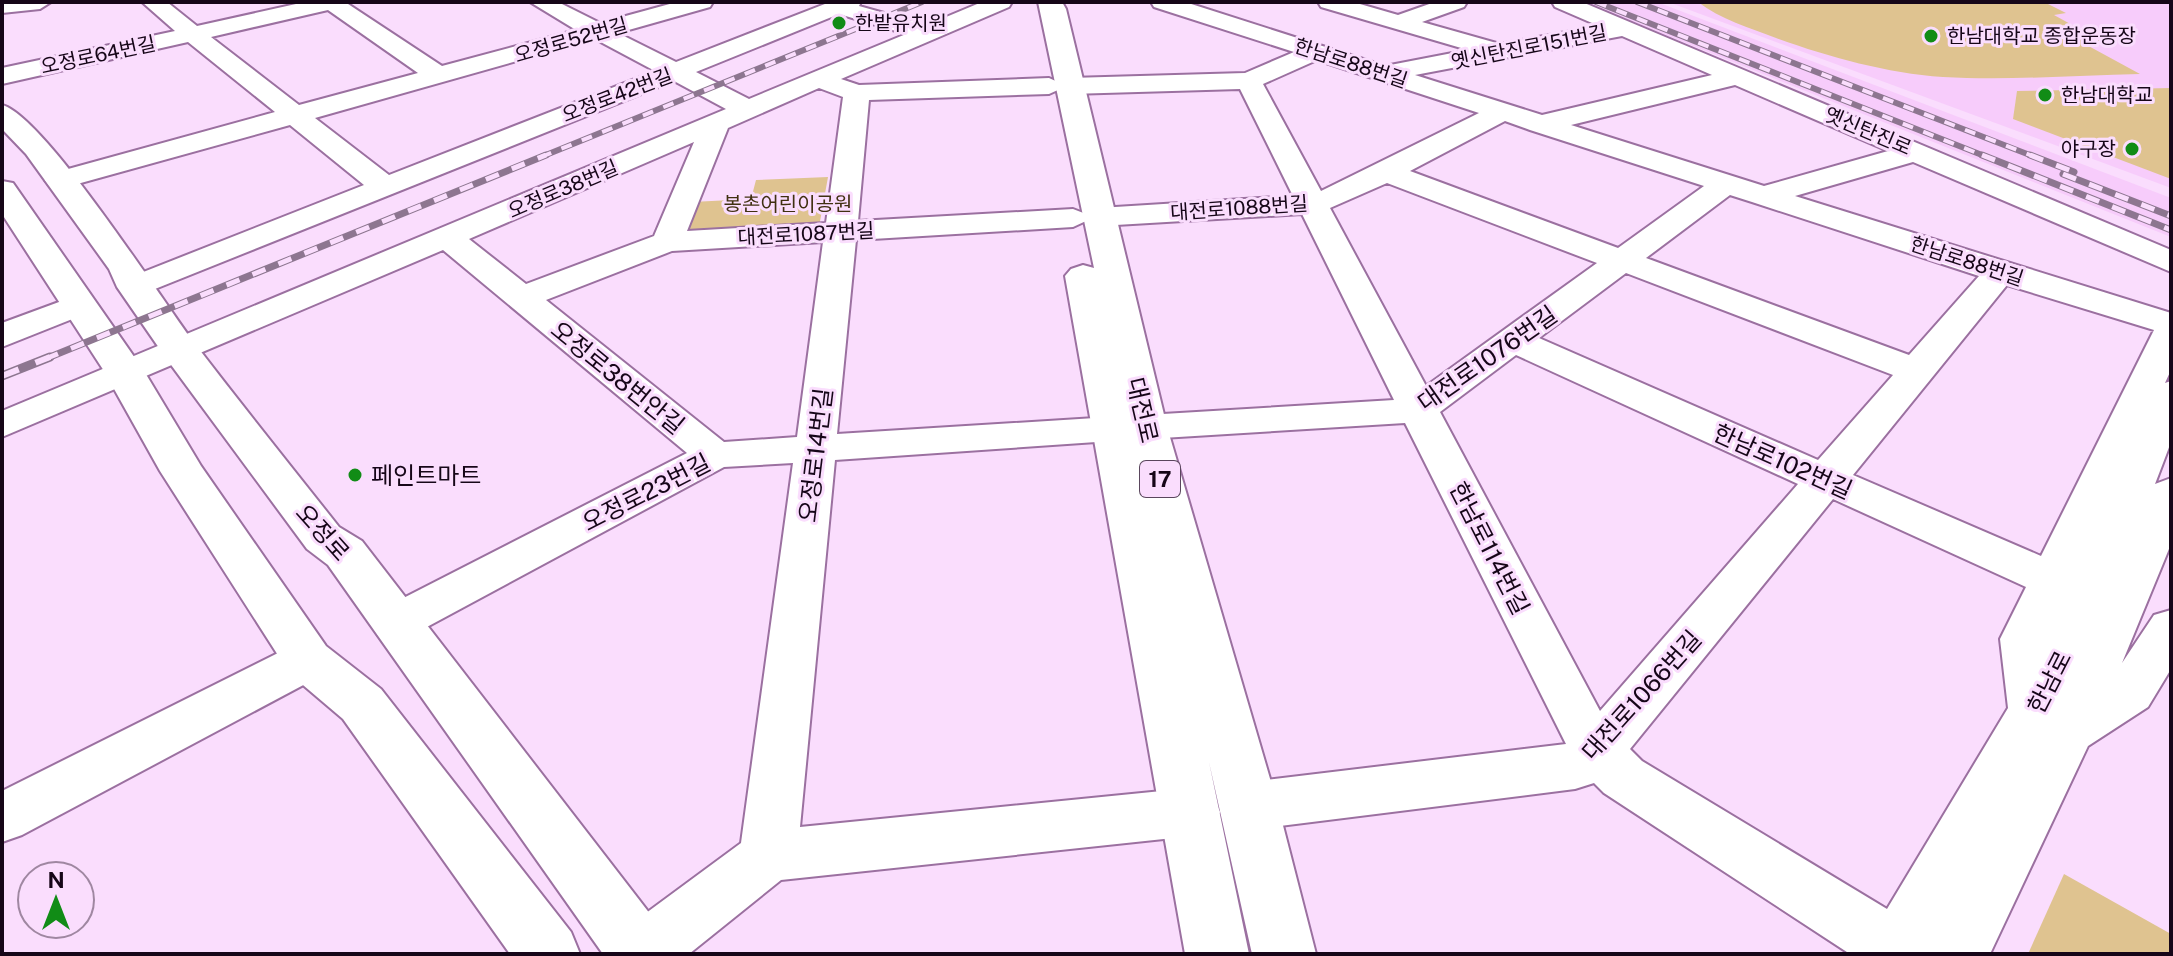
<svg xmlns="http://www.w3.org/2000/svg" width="2173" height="956" font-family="'Public Sans','Noto Sans KR',sans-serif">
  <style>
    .built { fill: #f7ccfb }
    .green { fill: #dfc390 }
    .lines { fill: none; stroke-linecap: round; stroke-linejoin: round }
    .minor-casing { stroke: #9b70a0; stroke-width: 4 }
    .major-casing { stroke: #9b70a0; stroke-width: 4 }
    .minor { fill: #fff; fill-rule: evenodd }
    .major { fill: #fff; fill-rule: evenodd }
    .rail-far2-casing { stroke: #8d7690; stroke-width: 6 }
    .rail-far1-casing { stroke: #8d7690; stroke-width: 7 }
    .rail-casing { stroke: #8d7690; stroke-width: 9 }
    .rail-far2 { stroke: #faddfd; stroke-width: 4; stroke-dasharray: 11; stroke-linecap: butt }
    .rail-far1 { stroke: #faddfd; stroke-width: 5; stroke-dasharray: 14; stroke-linecap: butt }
    .rail { stroke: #faddfd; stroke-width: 6; stroke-dasharray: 18; stroke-linecap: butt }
    .poi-dot { fill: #118c16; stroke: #faddfd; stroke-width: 3 }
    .labels { text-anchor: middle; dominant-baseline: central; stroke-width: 6; stroke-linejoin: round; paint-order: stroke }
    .far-poi-label { font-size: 20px; fill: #160618; stroke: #faddfd; text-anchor: start }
    .far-street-label { font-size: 20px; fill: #160618; stroke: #faddfd }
    .far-park-label { font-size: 20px; fill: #403011; stroke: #faddfd }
    .shield { fill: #faddfd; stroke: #5a465d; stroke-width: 2 }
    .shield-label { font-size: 22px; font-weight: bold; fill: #160618 }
    .street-label { font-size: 24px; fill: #160618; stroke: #faddfd }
    .poi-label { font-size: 24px; fill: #160618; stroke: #faddfd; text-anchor: start }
  </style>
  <rect width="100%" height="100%" fill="#faddfd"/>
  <g class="built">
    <path d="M1583,2h74l514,196v39z"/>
    <path d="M1668,2h503v186z"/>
  </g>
  <g class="green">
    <path d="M1698,2h346l22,11 -12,2 49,27 -20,1 57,31c-64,1 -133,7 -197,3 -57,-4 -114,-20 -167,-39 -26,-10 -56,-19 -78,-36z"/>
    <path d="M2171,88v91l-158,-60 4,-28z"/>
    <path d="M828,177l-9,50 -137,11 10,-36 59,-3 5,-19z"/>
    <path d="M2064,874l107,60v20h-143z"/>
  </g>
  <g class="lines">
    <g class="minor-casing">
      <g id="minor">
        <path d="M2,2h49l-11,7 -38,4z"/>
        <path d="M142,2h25l30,24 108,-24h40l97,64 134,-36 -46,-28h28l42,21 77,-21h36l-3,5 -92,26 58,29 154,-60h31l-2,4 68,19 55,-23h30l-3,5 -168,72 18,6 190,-7 11,5 10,-5 175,-5 49,-21 -140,-45 -3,-5h34l200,64 83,-16 -147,-43 -3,-5h35l45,13 37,-13h32l-3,5 -42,15 78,22 99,-18 -44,-19 -3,-5h30l589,248v22l-258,-110 -118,34 376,117v57l-6,13 6,-2v61l-16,42 16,-6v66l-49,119 32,-48 17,-5v59l-23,38 -60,39 -98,208h-140l-246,-161 -10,-10 -19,6 -326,41 -20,-7 -8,-17 8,-17 20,-7 317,-38 -161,-321 -259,16 -14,-3 -3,-4 -4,6 -14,3 -276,19 -35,367 392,-39 20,7 8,17 -8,17 -20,7 -411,44 -92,74h-79l9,-21 122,-90 52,-380 -69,4 -312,168 -17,6 -17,-6 -7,-12 7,-12 309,-158 -244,-203 -441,187v-26l724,-302 -52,-28 -539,216 -12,-3 -5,-7 5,-7 241,-95 -74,-60 -220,61 -10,3 -10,-3 -5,-6 5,-6 225,-62 -87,-70 -186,42v-16l173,-37zM328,10l90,63 -119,32 -88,-68zM839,14l67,20 -157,65 -53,-27zM1622,36l90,39 -170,40 -127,-40zM595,39l60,32 -266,104 -74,-57zM1317,60l162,53 -158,78 -58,-107zM1735,85l153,66 -124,35 -193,-61zM819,88l24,9 -17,126 -139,8 41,-103zM1060,89l10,5 170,-5 53,107 -194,12 -13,6 -13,-5 -215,12 11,-121 180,-6zM1505,121l25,9 174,56 -86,62 -208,-77zM694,142l-40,94 -128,48 -57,-45zM1387,183l210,80 -171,123 -96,-178zM1730,195l22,7 227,74 -70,79 -263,-97zM1302,214l92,186 -248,15 -14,3 -4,6 -3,-4 -14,-3 -274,17 19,-194 217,-13 13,-6 13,5zM823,242l-26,195 -73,5 -178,-142 126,-49zM1626,273l267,102 -75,85 -279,-122zM2007,285l147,45 -113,226 -188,-81zM1516,355l282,129 -198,227 -160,-299zM1833,499l193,88 -26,52 8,69 -121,201 -245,-148 -12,-12z"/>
        <path d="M78,295l12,3 5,7 -5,7 -88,35v-24z"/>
        <path d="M308,641l18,6 7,13 -7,13 -304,162 -20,7v-51l288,-144z"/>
      </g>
    </g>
    <g class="major-casing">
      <g id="major">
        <path d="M1038,2h24l4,7 101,418 111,379 38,148h-64l-43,-192 40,192h-64l-120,-678 6,-7 12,-4 11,3z"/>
        <path d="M2,105c41,10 158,192 190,235 48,63 98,125 147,187l23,14 302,391 9,22h-70l-275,-389 -21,-16 -141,-191 -49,-71 -8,-18 -83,-115 -24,-25z"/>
        <path d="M2,181l11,2 131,188 57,95 125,180 55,43 190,243 9,22h-70l-167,-235 -53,-45 -130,-203 -56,-100 -102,-157z"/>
      </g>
    </g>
    <use href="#minor" class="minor"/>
    <use href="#major" class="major"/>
    <g class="rail-far2-casing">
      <g id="rail-far2">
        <path d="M1596,2l391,155"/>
        <path d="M1637,2l398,155"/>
        <path d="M541,157l381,-155"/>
      </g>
    </g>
    <g class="rail-far1-casing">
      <g id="rail-far1">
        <path d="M1982,155l189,75"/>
        <path d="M2030,155l44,17"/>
        <path d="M2063,174l108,42"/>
        <path d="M45,359l501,-204"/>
      </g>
    </g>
    <g class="rail-casing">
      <path id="rail" d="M2,376l48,-19"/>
    </g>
    <use href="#rail-far2" class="rail-far2"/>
    <use href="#rail-far1" class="rail-far1"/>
    <use href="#rail" class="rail"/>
  </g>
  <g class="poi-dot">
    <circle cx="839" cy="23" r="8"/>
    <circle cx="1931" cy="36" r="8"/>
    <circle cx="2045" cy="95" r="8"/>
    <circle cx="2132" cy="149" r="8"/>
    <circle cx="355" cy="475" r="8"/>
  </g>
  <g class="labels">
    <g class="far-poi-label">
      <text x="855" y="23">한밭유치원</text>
      <text x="1947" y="36">한남대학교 종합운동장</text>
      <text x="2061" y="95">한남대학교</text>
      <text x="2116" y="149" text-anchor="end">야구장</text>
    </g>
    <g class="far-street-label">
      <text transform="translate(571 40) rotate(-16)">오정로52번길</text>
      <text transform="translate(1529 47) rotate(-11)">옛신탄진로151번길</text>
      <text transform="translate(98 55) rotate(-12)">오정로64번길</text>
      <text transform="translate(1351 63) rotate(18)">한남로88번길</text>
      <text transform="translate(617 95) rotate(-21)">오정로42번길</text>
      <text transform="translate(1868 131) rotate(23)">옛신탄진로</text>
      <text transform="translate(563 189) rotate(-23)">오정로38번길</text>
      <text transform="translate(1239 208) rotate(-4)">대전로1088번길</text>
      <text transform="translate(806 234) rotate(-3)">대전로1087번길</text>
      <text transform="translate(1967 261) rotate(18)">한남로88번길</text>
    </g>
    <g class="far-park-label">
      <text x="788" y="204">봉촌어린이공원</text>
    </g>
    <rect class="shield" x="1140" y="461" width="40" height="36" rx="6"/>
    <g class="shield-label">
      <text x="1160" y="479">17</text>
    </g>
    <g class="street-label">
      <text transform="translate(1487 358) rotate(-35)">대전로1076번길</text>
      <text transform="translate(618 377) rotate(39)">오정로38번안길</text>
      <text transform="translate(1143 410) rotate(77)">대전로</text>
      <text transform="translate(815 455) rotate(-83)">오정로14번길</text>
      <text transform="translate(1783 461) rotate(24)">한남로102번길</text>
      <text transform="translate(646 492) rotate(-27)">오정로23번길</text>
      <text transform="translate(323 532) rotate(48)">오정로</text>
      <text transform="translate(1490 548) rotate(63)">한남로114번길</text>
      <text transform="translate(2049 682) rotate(-63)">한남로</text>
      <text transform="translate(1641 695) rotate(-48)">대전로1066번길</text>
    </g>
    <g class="poi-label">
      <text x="371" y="475">페인트마트</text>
    </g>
  </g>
  <rect width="2173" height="956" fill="none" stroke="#160618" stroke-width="8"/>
  <g transform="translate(56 900)"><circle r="38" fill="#faddfd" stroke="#9f87a1" stroke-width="2"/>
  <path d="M0-6L14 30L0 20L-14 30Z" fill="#118c16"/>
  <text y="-12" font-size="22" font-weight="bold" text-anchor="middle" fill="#160618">N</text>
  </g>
</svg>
